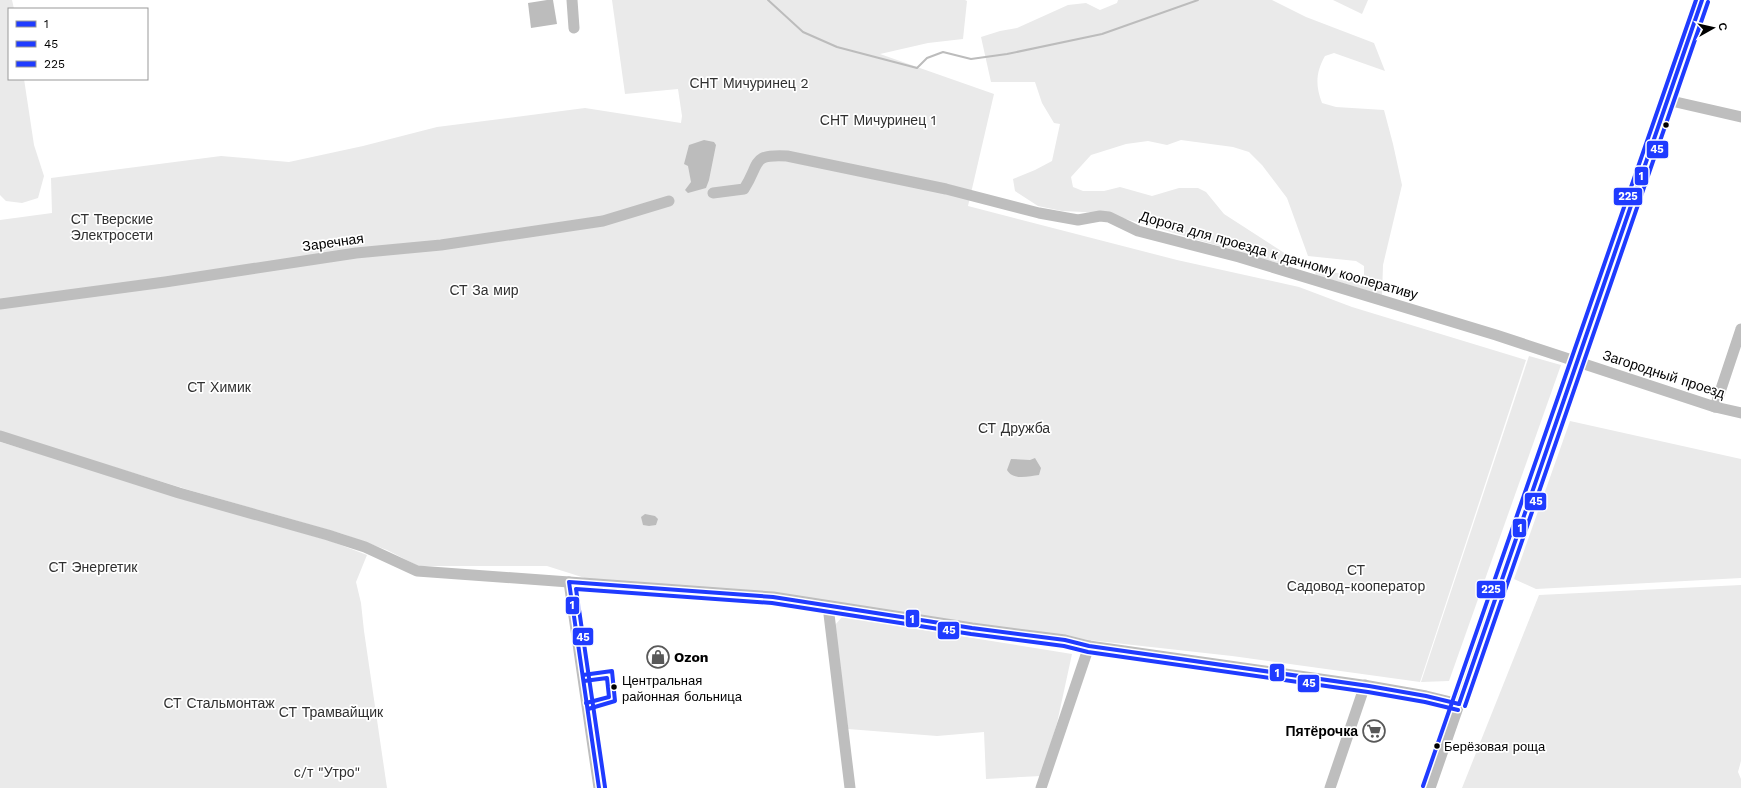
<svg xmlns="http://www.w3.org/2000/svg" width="1741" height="788" font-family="'Work Sans',sans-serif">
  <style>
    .green { fill: #eaeaea }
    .water { fill: #bcbcbc }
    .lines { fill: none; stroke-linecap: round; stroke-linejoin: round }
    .stream { stroke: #bcbcbc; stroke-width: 2 }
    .minor { stroke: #bebebe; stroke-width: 11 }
    .major { stroke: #bdbdbd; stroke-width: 13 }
    .bus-1-casing { stroke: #fff; stroke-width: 7 }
    .bus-2-casing { stroke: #fff; stroke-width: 7 }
    .bus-3-casing { stroke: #fff; stroke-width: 7 }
    .bus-1 { stroke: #1f3bff; stroke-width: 4 }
    .bus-2 { stroke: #1f3bff; stroke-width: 4 }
    .bus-3 { stroke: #1f3bff; stroke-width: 4 }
    .bus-dot { fill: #000; stroke: #fff; stroke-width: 1.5 }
    .labels { text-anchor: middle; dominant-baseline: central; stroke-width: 3.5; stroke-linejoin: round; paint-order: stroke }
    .bus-label { font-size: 13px; fill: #000; stroke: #fff; text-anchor: start }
    .park-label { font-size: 14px; fill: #303030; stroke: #fff }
    .street-label { font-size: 14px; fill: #000; stroke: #fff }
    .poi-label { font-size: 14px; font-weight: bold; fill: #000; stroke: #fff; text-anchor: start }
    .line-badge { stroke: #fff; stroke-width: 1.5 }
    .badge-label { font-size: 11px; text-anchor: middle; font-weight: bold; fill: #fff }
  </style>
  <rect width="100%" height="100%" fill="#fff"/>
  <g class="green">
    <path d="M0,0h12l2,9h-5v70h15l10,66 10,31 -6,22 -16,5 -16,-2 -6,-6z"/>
    <path d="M612,0h353l2,1 -4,38 -35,4 -48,11 114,40 -26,112 209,54 122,27 53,20 174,53 -106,322 -188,-26 -279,-31 -175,-28 -171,-12 -60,-19h-129l-31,-16 -44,-16 -154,-44 -189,-58v-212l52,-7 -1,-35 170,-22 68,6 74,-16 74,-19 148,-19 96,15 1,-7 -4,-27 -53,5z"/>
    <path d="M1118,0h154l34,17 68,26 11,28 -51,-18 -9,3c-9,16 -10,29 -3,47l14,4 48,3 9,34 9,41 -19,80 -1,30 -66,-20 -2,-5 50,6v-10l-8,-5 -48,-5 -21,-58 -25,-33 -13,-13 -16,-5 -52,-7 -14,5 -19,-4 -22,3 -35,11 -20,22 2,10 10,4h21l16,-4 32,9 27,-8h19l8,4 18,22 65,42 -1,10 -183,-53 -43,-2 -24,-5 -23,-15 -2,-12 22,-9 17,-9 8,-37 -6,-1 -12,-20 -7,-21h-44l-10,-45 19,-6 17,-3 51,-23 18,-2 14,7 17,-7z"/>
    <path d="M1333,0h35l-6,14z"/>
    <path d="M1529,356l32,9 -112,316 -28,1z"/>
    <path d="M1570,421l171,38v119l-205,11 -22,-10z"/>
    <path d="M0,442l333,100 34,13 -11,27 5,21 3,28 23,157h-387z"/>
    <path d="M1741,585v176l-3,11 3,7v9h-279l77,-193z"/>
    <path d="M842,617l230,37 -15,69 -16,53 -55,3 -2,-47 -47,4 -89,-7 -13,-104z"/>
  </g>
  <g class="water">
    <path d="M547,0h6l4,24 -26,4 -3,-25z"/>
    <path d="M704,140l10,2 2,3 -7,35 -3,8 -18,5 -3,-3 6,-8 -3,-16 -4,-2 5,-19z"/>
    <path d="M1035,458l6,10 -2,7c-10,1 -26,6 -32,-5l4,-11 19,1z"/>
    <path d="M645,514l10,2 3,3 -2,6 -7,1 -6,-1 -2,-8z"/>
  </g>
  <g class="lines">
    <path class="stream" d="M768,0l35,32 34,15 80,21 10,-10 16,-6 28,7 36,-5 95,-20 96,-34"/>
    <g class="minor">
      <path d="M572,0l2,28"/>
      <path d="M1667,100l74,17"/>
      <path d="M713,193l31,-4c17,-26 6,-35 43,-33l159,33 93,24 39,7 22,-4 9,1 29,14 101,26 257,78 219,72 26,6"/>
      <path d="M0,304l165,-22 191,-29 85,-8 162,-24 66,-20"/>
      <path d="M1715,407l26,-78"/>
      <path d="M0,436l179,57 149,42 37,12 52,24 152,11"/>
      <path d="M828,606l22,182"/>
      <path d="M599,788l-30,-206 204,15 199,31 93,12 24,6 280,40 57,10 33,8"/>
      <path d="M1041,788l48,-142"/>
      <path d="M1330,788l35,-103"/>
    </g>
    <path class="major" d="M1429,788l273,-788"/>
    <g class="bus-1-casing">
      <g id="bus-1">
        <path d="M583,675l29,-4 3,30 -27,8"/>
        <path d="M1459,704l243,-704"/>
        <path d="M599,788l-30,-206 204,15 199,31 93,12 24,6 280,40 57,10 33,8"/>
      </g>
    </g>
    <g class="bus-2-casing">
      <g id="bus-2">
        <path d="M584,681l23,-3 2,19 -23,6"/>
        <path d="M1465,706l243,-704"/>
        <path d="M605,787l-29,-198 196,14 199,31 93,12 24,6 280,40 57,10 33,8"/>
      </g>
    </g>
    <g class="bus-3-casing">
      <path id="bus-3" d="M1423,786l273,-786"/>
    </g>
    <use href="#bus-1" class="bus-1"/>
    <use href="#bus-2" class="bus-2"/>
    <use href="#bus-3" class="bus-3"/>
  </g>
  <defs>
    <g id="shop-ring" transform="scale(1.15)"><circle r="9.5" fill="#fff" stroke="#595959" stroke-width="1.5"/><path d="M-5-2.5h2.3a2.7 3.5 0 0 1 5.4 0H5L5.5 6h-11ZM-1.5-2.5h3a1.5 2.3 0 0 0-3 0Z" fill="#595959"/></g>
    <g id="supermarket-ring" transform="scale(1.15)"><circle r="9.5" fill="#fff" stroke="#595959" stroke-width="1.5"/><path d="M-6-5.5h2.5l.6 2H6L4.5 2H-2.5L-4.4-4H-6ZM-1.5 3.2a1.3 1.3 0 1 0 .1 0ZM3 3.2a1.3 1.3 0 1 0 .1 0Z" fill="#595959"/></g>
  </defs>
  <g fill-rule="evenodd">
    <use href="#shop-ring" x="658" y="657"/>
    <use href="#supermarket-ring" x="1374" y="731"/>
  </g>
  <g class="bus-dot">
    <circle cx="1666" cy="125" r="3.5"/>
    <circle cx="614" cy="687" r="3.5"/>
    <circle cx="1437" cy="746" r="3.5"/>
  </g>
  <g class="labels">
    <g class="bus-label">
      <text x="622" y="680">Центральная<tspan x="622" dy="16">районная больница</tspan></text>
      <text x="1444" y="746">Берёзовая роща</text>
    </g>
    <g class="park-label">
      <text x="749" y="83">СНТ Мичуринец 2</text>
      <text x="878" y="120">СНТ Мичуринец 1</text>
      <text x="112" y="219">СТ Тверские<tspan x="112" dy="16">Электросети</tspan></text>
      <text x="484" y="290">СТ За мир</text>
      <text x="219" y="387">СТ Химик</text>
      <text x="1014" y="428">СТ Дружба</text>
      <text x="93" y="567">СТ Энергетик</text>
      <text x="1356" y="570">СТ<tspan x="1356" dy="16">Садовод-кооператор</tspan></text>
      <text x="219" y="703">СТ Стальмонтаж</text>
      <text x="331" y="712">СТ Трамвайщик</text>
      <text x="327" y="772">с/т "Утро"</text>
    </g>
    <g class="street-label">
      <text transform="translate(333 242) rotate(-8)">Заречная</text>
      <text transform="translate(1279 255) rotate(16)">Дорога для проезда к дачному кооперативу</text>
      <text transform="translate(1664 374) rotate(18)">Загородный проезд</text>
    </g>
    <g class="poi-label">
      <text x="674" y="657">Ozon</text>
      <text x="1358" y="731" text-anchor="end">Пятёрочка</text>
    </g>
  </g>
  <g class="line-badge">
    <rect x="1646" y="140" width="23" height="19" rx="4" fill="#1f3bff"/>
    <rect x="1634" y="166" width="15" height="20" rx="4" fill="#1f3bff"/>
    <rect x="1613" y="187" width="30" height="19" rx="4" fill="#1f3bff"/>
    <rect x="1524" y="492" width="23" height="19" rx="4" fill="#1f3bff"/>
    <rect x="1512" y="518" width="15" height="20" rx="4" fill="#1f3bff"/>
    <rect x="1476" y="580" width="30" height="19" rx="4" fill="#1f3bff"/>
    <rect x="565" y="596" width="15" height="19" rx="4" fill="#1f3bff"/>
    <rect x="905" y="609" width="15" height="19" rx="4" fill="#1f3bff"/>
    <rect x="937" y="621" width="23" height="19" rx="4" fill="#1f3bff"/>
    <rect x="572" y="627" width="22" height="19" rx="4" fill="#1f3bff"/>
    <rect x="1269" y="663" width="16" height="19" rx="4" fill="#1f3bff"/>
    <rect x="1297" y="674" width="23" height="19" rx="4" fill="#1f3bff"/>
  </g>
  <g class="badge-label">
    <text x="1657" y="153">45</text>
    <text x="1641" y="180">1</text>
    <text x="1628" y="200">225</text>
    <text x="1536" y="505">45</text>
    <text x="1520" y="532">1</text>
    <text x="1491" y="593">225</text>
    <text x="572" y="609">1</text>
    <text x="912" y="623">1</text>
    <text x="949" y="634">45</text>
    <text x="583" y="641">45</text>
    <text x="1277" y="677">1</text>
    <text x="1309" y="687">45</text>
  </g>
  <rect x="8" y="8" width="140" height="72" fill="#ffffff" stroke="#999999"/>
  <rect x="16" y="21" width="20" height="6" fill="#1f3bff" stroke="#999999"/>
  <text x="44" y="28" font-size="12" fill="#000000">1</text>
  <rect x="16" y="41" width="20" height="6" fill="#1f3bff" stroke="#999999"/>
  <text x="44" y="48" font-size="12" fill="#000000">45</text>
  <rect x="16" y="61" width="20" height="6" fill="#1f3bff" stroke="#999999"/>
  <text x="44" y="68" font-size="12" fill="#000000">225</text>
  <g transform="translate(1713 28) rotate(82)" stroke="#ffffff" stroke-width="3" paint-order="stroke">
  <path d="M0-3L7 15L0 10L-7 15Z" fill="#000000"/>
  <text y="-6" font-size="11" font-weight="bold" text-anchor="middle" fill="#000000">С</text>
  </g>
</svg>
